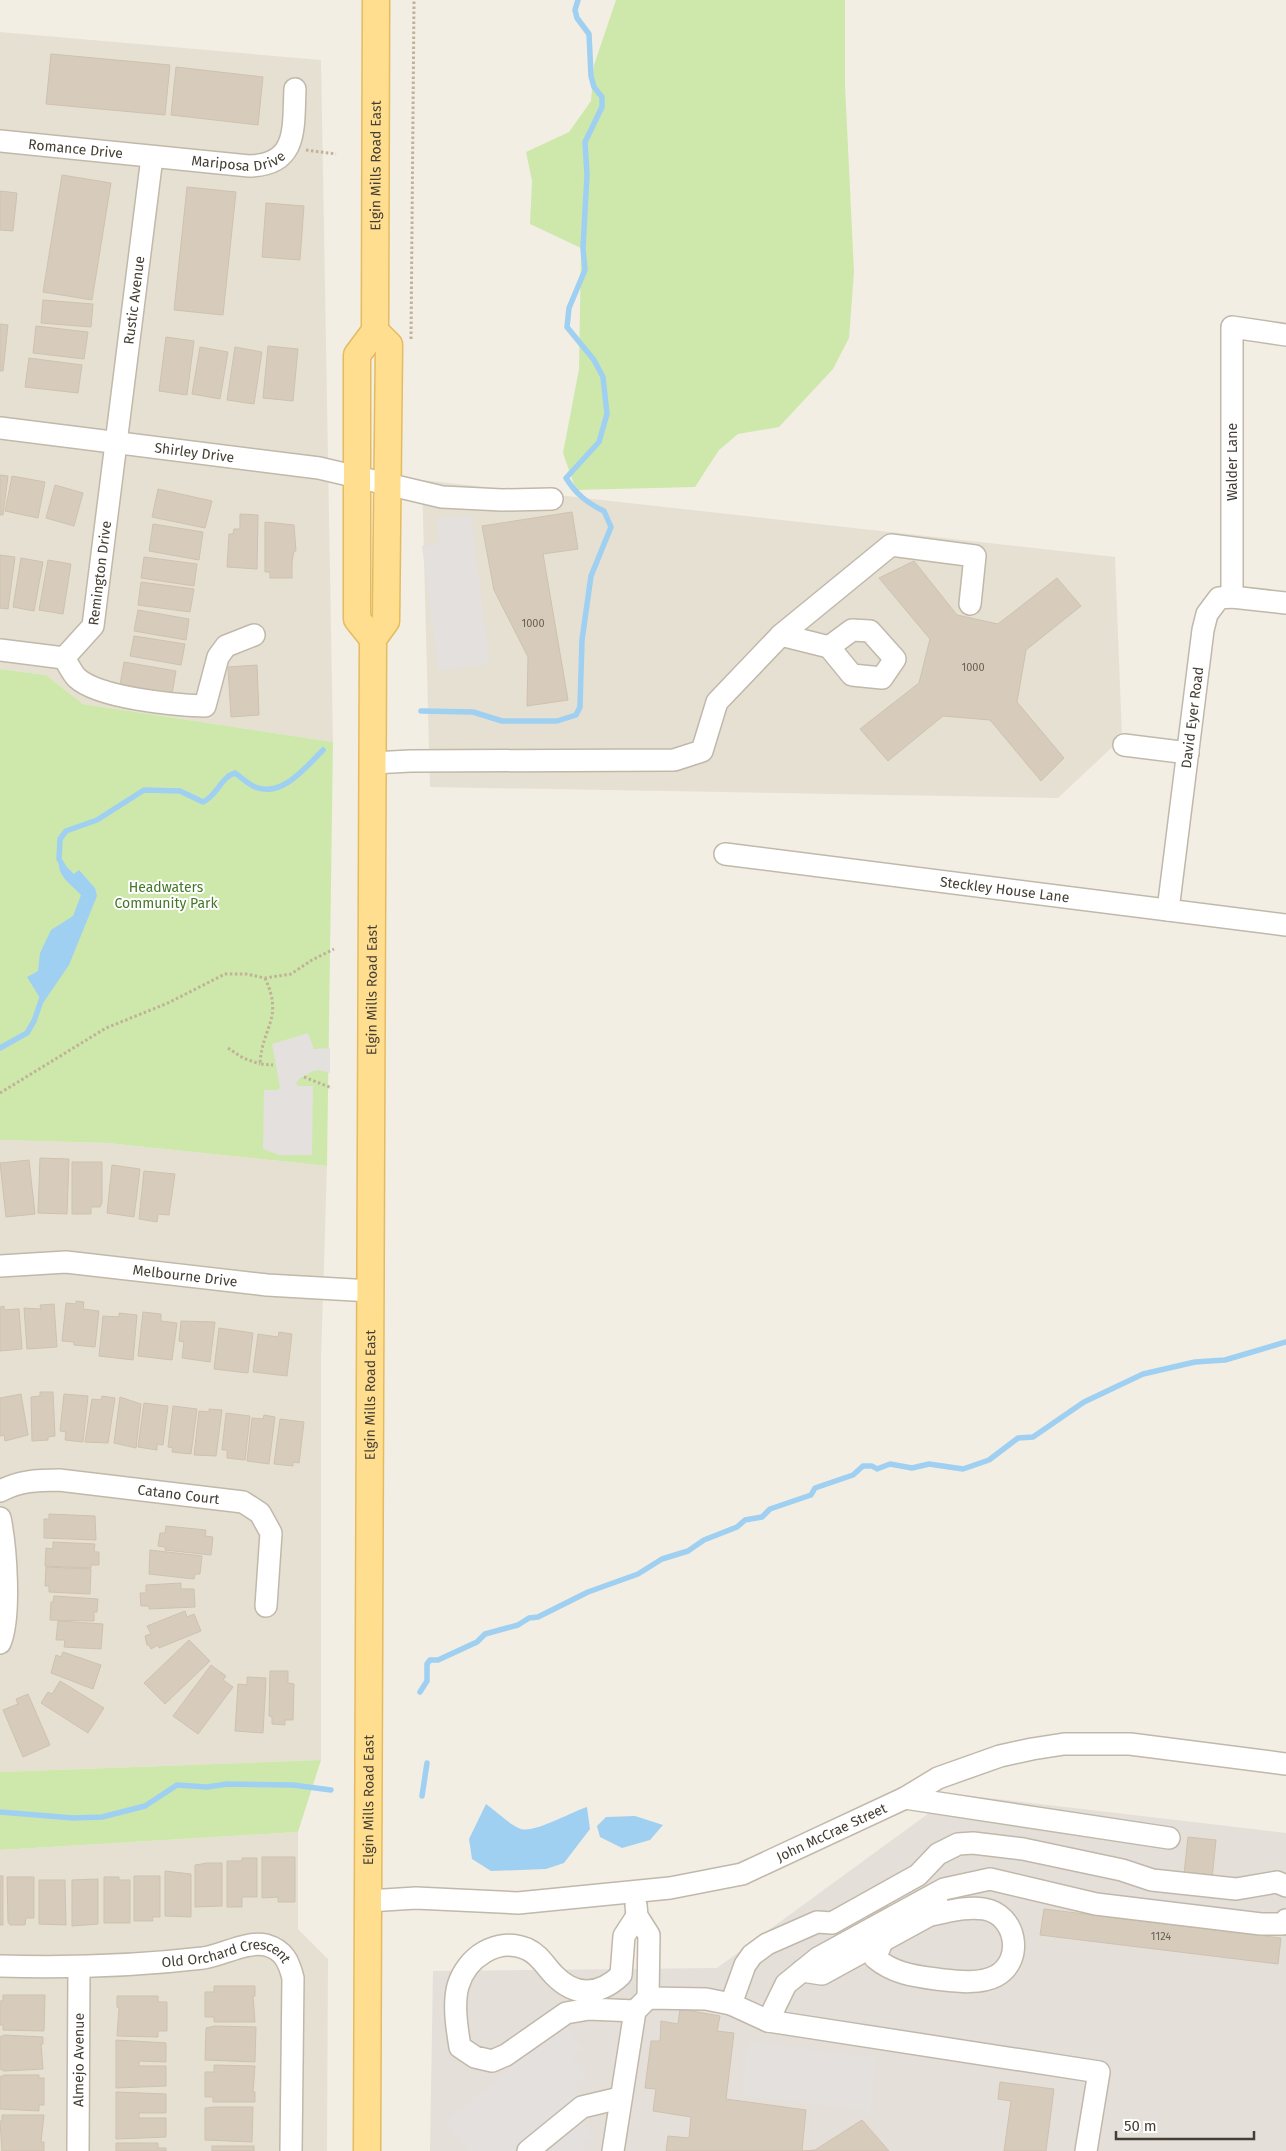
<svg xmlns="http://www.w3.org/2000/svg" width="1286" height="2151" font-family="'Fira Sans',sans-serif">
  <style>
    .residential { fill: #e6e0d2 }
    .industrial { fill: #e4dfd9 }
    .green { fill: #cee8ac }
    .parking { fill: #e3e0dd }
    .water { fill: #9fd0f1 }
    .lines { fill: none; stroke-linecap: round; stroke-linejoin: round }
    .stream { stroke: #9fd0f1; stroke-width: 5.5 }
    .building { fill: #d7ccbc; stroke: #cfc1ad }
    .minor-casing { stroke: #c1b8aa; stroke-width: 24 }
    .major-casing { stroke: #e5bb60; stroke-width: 29 }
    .path { stroke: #c0b198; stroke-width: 3; stroke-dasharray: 2.5 2.5; stroke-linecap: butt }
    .minor { stroke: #fff; stroke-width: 21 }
    .major { stroke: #ffde90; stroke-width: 26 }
    .labels { text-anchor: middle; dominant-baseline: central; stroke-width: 4; stroke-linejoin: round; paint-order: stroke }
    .number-label { font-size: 11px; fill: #696256 }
    .street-label { font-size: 14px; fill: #443e34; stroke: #fff }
    .park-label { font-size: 14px; fill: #467627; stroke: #fff }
  </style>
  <rect width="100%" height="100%" fill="#f2eee4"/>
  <g class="residential">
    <path d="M0,32l321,28 12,682 -250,-38 -37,-29 -46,-6z"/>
    <path d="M422,480l693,77 7,181 -64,60 -628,-11z"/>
    <path d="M0,1140l107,3 220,23 -6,194v400l-321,12z"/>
    <path d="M298,1832v97l30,30 -1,192h-327v-301z"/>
  </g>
  <path class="industrial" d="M955,1794l331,39v318h-856l3,-180 284,-3z"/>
  <g class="green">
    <path d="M616,0h229v85l9,187 -5,66 -16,31 -54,58 -41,7 -19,16 -24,37 -119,3 -13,-37 16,-84 2,-121 -51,-24 2,-43 -6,-29 43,-20 22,-31 3,-36z"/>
    <path d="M0,669l46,6 37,29 250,38 -6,424 -220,-23 -107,-3z"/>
    <path d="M321,1760l-23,72 -298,18v-78z"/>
  </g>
  <g class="parking">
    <path d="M471,515l19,149 -52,7 -16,-125 17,-2 -3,-25z"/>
    <path d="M308,1033l6,16 16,-1v25l-11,-3 -6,1 -13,7 -4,5 2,3h15l-1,69h-33l-16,-6 1,-59h14l2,-3 -8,-43z"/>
    <path d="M564,2024l21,25 -12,10 14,17 -14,12 17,21 -11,9 15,18 -11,9 5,6h-120l-23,-29z"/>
    <path d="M748,2042l129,16 -7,53 -128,-16z"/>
  </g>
  <g class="water">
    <path d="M59,859l15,15 5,-4 16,18 2,8 -28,69 -26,38 -16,-26 11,-6 2,-18 11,-23 22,-14 8,-21c-11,-12 -24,-18 -22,-36z"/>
    <path d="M486,1804c10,7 24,21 35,25 14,4 50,-17 66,-22l3,22 -26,34 -18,6 -55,2 -19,-12 -3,-20z"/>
    <path d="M635,1816l28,9 -13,15 -28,8 -22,-11 -3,-11 9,-9z"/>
  </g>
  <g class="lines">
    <g class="stream">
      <path d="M421,711l52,1 29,9h55l19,-6 4,-8 2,-67 9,-64 20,-49 -7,-16c-17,-8 -28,-17 -38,-33l33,-36 8,-28 -4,-37 -9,-17 -27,-33 2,-19 16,-38 -2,-22 4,-73 -2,-33 17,-35v-10l-8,-10 -3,-11 -2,-42 -12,-16 -2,-8 3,-10"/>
      <path d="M63,866l-4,-7 1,-20 6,-8 31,-11 47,-30 36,1 23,11c14,-6 18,-25 32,-29 6,4 13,11 20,14 27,11 51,-20 68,-37"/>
      <path d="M0,1048l27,-15 7,-12 9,-26"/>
      <path d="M420,1692l7,-11v-17l3,-4h8l39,-18 8,-8 33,-9 11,-7 9,-1 50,-25 50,-18 24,-15 26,-8 16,-11 33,-13 8,-7 17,-3 8,-8 41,-14 4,-7 38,-13 10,-9h9l5,3 13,-5 22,4 17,-4 34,5 26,-9 29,-22 15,-1 51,-35 59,-28 52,-12 30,-2 61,-18"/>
      <path d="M422,1796l5,-33"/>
      <path d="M0,1812l73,6 29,-1 43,-11 32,-21 30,2 20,-3 66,1 38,5"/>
    </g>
  </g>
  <g class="building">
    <path d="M51,54l119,11 -5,50 -119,-11z"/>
    <path d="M176,67l87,10 -5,48 -87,-10z"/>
    <path d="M62,175l49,8 -19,117 -49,-8z"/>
    <path d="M187,187l49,5 -13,123 -49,-5z"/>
    <path d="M0,191l17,2 -4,38 -13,-1z"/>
    <path d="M266,203l38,3 -4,54 -38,-3z"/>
    <path d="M43,300l50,4 -2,23 -50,-4z"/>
    <path d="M0,324l8,1 -5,46h-3z"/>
    <path d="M36,326l52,6 -4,27 -51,-6z"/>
    <path d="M166,337l28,4 -7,54 -28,-4z"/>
    <path d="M268,346l30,3 -5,52 -30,-3z"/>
    <path d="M200,347l28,5 -8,47 -28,-5z"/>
    <path d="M235,347l27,5 -8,52 -27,-4z"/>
    <path d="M29,358l53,7 -4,28 -53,-6z"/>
    <path d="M0,475l8,1 -5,39h-3z"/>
    <path d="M12,476l33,6 -7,36 -33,-7z"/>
    <path d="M55,485l28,8 -9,33 -28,-8z"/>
    <path d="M158,489l54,12 -7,27 -53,-11z"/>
    <path d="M572,512l6,37 -35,5 25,146 -41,6 1,-49 -34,-67 -12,-64z"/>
    <path d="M240,514l18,1 -1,54 -30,-2 2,-33h4l1,-5h6z"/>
    <path d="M265,522l29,3 2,26h-2l-2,11v16h-22v-6h-5z"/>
    <path d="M153,524l50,8 -4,28 -50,-9z"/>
    <path d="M0,555l15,2 -7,52 -8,-1z"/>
    <path d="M144,557l53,7 -3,22 -53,-8z"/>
    <path d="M21,558l22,4 -9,49 -21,-4z"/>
    <path d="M48,560l23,4 -8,50 -24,-4z"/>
    <path d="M914,561l43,54 41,9 59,-46 24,28 -55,44 -9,52 47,56 -23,23 -51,-61 -47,-4 -55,45 -28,-32 59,-46 11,-44 -51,-61z"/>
    <path d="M141,582l53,7 -4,23 -52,-7z"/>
    <path d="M138,610l51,9 -3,21 -52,-9z"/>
    <path d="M134,636l51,8 -4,21 -51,-9z"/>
    <path d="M124,662l52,9 -4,23 -52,-9z"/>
    <path d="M257,665l2,50 -28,2 -3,-50z"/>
    <path d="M40,1158l29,1 -2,55 -29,-1z"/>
    <path d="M29,1160l6,54 -29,3 -6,-54z"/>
    <path d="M72,1162h30v41l-2,4h-9v7h-19z"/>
    <path d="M112,1165l28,4 -6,48 -27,-4z"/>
    <path d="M144,1171l31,3 -6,41 -11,-1 -1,8 -18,-3z"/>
    <path d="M76,1301l8,1 -1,7 16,2 -4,36 -21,-2v-3l-12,-1 4,-38 10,1z"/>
    <path d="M54,1304l3,43 -30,2 -3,-41 17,1 -1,-4z"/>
    <path d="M4,1306v4l15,-1 3,40 -22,2v-44z"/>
    <path d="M143,1312l18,2v7l16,2 -5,37 -34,-4z"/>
    <path d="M119,1313l18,2 -4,45 -34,-4 4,-40 16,1z"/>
    <path d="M181,1321l34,1 -5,40 -28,-4 2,-16 -5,-1z"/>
    <path d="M219,1328l34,5 -5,40 -34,-4z"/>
    <path d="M279,1332l13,2 -5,42 -34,-4 5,-38 20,3z"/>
    <path d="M40,1392h13l2,44 -7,1v3l-16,1 -1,-44 9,-1z"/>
    <path d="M21,1394l7,41 -23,6 -1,-6 -4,1v-38z"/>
    <path d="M64,1394l24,2 -5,46 -18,-2 1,-8 -6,-1z"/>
    <path d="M102,1396l13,2 -7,45 -23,-1 7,-43 9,1z"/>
    <path d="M120,1397l21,7 -5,44 -22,-5z"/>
    <path d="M144,1403l24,3 -5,39 -6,-1v6l-19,-3z"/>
    <path d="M173,1406l24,3 -6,45 -19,-2 1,-4 -5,-1z"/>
    <path d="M209,1409l13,1 -6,46 -22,-1 5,-44 10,1z"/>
    <path d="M226,1413l24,3 -5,44 -18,-2v-8h-5z"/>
    <path d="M264,1415l11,2 -6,47 -22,-3 5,-43 11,1z"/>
    <path d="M280,1419l24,3 -5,41 -6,-1v4l-19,-2z"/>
    <path d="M49,1514l46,2 1,24 -52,-2v-19h5z"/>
    <path d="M166,1526l40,4 -1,6 8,1 -2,18 -46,-5v-3l-7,-1 2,-13h5z"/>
    <path d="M53,1542l42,2 -1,8h5v13h-8v3l-46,-2 1,-18 7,1z"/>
    <path d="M150,1550l52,6 -2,18h-5l-1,5 -45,-5z"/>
    <path d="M46,1567l45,2 -1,25 -41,-2v-6h-4z"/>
    <path d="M181,1583v6h13l1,18 -46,2v-3h-8l-1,-13h6v-8z"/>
    <path d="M54,1596l44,3 -1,13h-3v9l-44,-1 1,-18h2z"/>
    <path d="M185,1611l2,6 7,-3 7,17 -42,17 -1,-3 -7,4 -2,-4h-2l-2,-9 6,-2 -4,-8z"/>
    <path d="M58,1621l45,3 -2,25 -37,-2 1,-7h-9z"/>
    <path d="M189,1640l21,21 -45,43 -21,-21z"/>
    <path d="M63,1652l38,13 -8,24 -42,-16 5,-18 5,2z"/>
    <path d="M211,1665l15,11 -3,4 10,7 -35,47 -25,-18z"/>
    <path d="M270,1671h18v12l6,1 -1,36h-8v5l-13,-1v-7l-3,-1z"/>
    <path d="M247,1677l19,1 -3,55 -28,-2 3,-47 9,1z"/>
    <path d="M60,1681l44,27 -16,25 -47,-30 7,-11 4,2z"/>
    <path d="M28,1694l22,51 -27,12 -20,-47 15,-6 -2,-5z"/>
    <path d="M1188,1837l28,3 -4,38 -28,-4z"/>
    <path d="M262,1857h33v45h-17v-5l-16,1z"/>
    <path d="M242,1858h15v39h-15v10h-15v-46h15z"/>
    <path d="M207,1863h15v43l-27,1v-42z"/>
    <path d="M165,1871l26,3v43l-26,-1z"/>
    <rect x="0" y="1876" width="3" height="49"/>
    <path d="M134,1876h26v41h-8l1,4h-19z"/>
    <path d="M7,1877h27v41h-8l-1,7h-15l-2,-3z"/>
    <path d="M104,1877h15v3h11v43h-26z"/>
    <path d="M98,1879v45l-26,2v-46z"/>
    <path d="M39,1880h26l1,45 -27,-1z"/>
    <path d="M886,1903l5,10 -20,10 -5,-10z"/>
    <path d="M1044,1909l237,29 -3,26 -238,-29z"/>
    <path d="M214,1986h41v10h-2l2,26h-41v-5h-9v-25h9z"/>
    <path d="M3,1995h42l-1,36 -41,-1v-5h-3v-24h3z"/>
    <path d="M117,1996h41v6h9v29h-9v6l-41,-1 2,-28 -2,-1z"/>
    <path d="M680,2009l40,7 -3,15 17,2 -8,66 80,11 -4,41 13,-1 47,-30 27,31h-223l2,-15 21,2 2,-21 -38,-6 3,-22 -11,-1 6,-47h9l1,-20 17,3z"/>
    <path d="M215,2026l41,1 -1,35 -50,-2 1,-32z"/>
    <path d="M4,2035l39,2v7h-2l2,25 -39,2 -4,-2v-32z"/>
    <path d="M116,2040l50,3v19l-27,-1v5h27v20l-50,2z"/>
    <path d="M214,2065l41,1 -2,26h2v10h-42v-5h-8v-25h9z"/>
    <path d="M4,2075h35v3h5v27h-5v6l-39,-2v-32z"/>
    <path d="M1000,2082l54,7 -8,62h-42l7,-50 -13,-2z"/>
    <path d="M116,2092l50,2v19h-27v5h27v19l-50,2z"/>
    <path d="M214,2107h39l-1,35 -47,-2v-32z"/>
    <path d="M2,2115h42l-3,27h3v9h-42l-2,-30h2z"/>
    <path d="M116,2143h42v5h8v3h-50z"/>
    <rect x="212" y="2146" width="42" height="5"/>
  </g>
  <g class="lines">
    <g class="minor-casing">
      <g id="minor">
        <path id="s1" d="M0,141l249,25c50,-1 44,-39 46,-77"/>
        <path id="s2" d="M0,428l319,40 123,29 60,3 50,-1"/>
        <path d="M1232,597v-270l54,8"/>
        <path d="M781,635l48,12 23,28 30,3 13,-19 -25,-28 -18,-1 -23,17"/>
        <path id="s3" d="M0,650l64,8 29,-32 59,-469"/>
        <path d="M64,658c4,6 8,15 13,20 22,20 97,27 128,28l13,-49 8,-11 28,-11"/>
        <path d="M1124,745l64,8"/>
        <path d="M373,763l37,-2 264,-1 28,-9 15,-49 64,-67 110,-90 84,11 -5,48"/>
        <path id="s4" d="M725,854l561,71"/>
        <path id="s5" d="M1168,910l35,-280 4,-16 12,-16 13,-1 54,6"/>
        <path id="s6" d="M0,1266l66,-4 201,23 104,6"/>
        <path id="s7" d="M0,1491c20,-10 36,-11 59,-11l184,22 17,11 11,20 -5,73"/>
        <path d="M0,1518c6,29 11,99 0,125"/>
        <path d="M905,1798l264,40"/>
        <path id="s8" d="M368,1901l48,-3 102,5 152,-15 72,-14 163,-76 33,-20 62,-22 32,-7 32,-5h66l156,20"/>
        <path d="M636,1905l1,11 12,19 -1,63"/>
        <path d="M883,1940l-8,18c18,15 38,18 61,21 18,2 43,6 60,-3 29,-16 20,-62 -12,-67 -18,-3 -37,3 -54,6"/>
        <path id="s9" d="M0,1966c68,2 135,0 203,-8 20,-3 43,-17 63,-13 18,5 23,17 27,33l-2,173"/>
        <path d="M802,1971l20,3 108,-59 7,-12"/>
        <path d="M731,2004l14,-39 7,-10 15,-11 50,-22 15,1 86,-48 20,-21 20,-10 15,-1 50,6 99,21 30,10 84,9 41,-7 9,4"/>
        <path d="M635,2011l-46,-2 -23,4 -60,42 -14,6 -17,-4 -15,-10c-3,-18 -7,-43 -2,-61 8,-28 39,-50 69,-37 13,6 18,17 27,26 22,23 46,20 67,0l3,-39 13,-20"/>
        <path d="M768,2021l18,-37 32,-26 126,-69 46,-10 106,25 165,20h22l3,-4"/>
        <path id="s10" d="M78,2151l1,-183"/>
        <path d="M528,2151l54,-44 38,-9"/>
        <path d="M613,2151l22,-140 13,-13 58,1 25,5 37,17 331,51 -13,79"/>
      </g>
    </g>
    <g class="major-casing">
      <g id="major">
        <path id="s11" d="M373,639l-16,-20v-264l18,-24 1,-331"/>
        <path id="s12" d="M367,2151l6,-1512 13,-18 3,-276 -14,-14"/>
      </g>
    </g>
    <g class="path">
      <path d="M306,150l30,4"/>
      <path d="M411,339l3,-339"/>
      <path d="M265,978c19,41 -3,48 -5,86l13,1"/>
      <path d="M228,1048l15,10 17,6"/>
      <path d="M304,1077l28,11"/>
      <path d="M0,1093l106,-65 62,-25 57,-29h21l19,4 26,-4 21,-14 22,-11"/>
    </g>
    <use href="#minor" class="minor"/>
    <use href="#major" class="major"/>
  </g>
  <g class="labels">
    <g class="number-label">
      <text x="533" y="623">1000</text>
      <text x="973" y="667">1000</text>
      <text x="1161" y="1936">1124</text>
    </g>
    <g class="street-label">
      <text stroke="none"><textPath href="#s1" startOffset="76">Romance Drive</textPath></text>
      <text stroke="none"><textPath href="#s1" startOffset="240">Mariposa Drive</textPath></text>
      <text stroke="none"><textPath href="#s11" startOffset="485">Elgin Mills Road East</textPath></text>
      <text stroke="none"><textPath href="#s3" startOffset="436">Rustic Avenue</textPath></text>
      <text stroke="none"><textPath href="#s2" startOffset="196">Shirley Drive</textPath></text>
      <text transform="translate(1232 462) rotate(-90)">Walder Lane</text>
      <text stroke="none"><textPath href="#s3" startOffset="161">Remington Drive</textPath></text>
      <text stroke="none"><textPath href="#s5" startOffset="194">David Eyer Road</textPath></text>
      <text stroke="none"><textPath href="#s4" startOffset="282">Steckley House Lane</textPath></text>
      <text stroke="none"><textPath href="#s12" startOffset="1161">Elgin Mills Road East</textPath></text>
      <text stroke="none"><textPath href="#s6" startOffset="186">Melbourne Drive</textPath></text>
      <text stroke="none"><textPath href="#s12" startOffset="756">Elgin Mills Road East</textPath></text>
      <text stroke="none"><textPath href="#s7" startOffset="181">Catano Court</textPath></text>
      <text stroke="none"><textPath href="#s12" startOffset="351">Elgin Mills Road East</textPath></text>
      <text stroke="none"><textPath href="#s8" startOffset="475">John McCrae Street</textPath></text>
      <text stroke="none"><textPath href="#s9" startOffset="229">Old Orchard Crescent</textPath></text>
      <text stroke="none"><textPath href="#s10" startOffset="91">Almejo Avenue</textPath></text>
    </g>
    <g class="park-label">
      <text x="166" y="887">Headwaters<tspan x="166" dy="16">Community Park</tspan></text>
    </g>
  </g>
  <path d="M1116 2131v8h138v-8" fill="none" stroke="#443e34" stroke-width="2.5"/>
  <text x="1124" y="2131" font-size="15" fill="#443e34" stroke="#ffffff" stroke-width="4" paint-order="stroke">50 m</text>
</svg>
